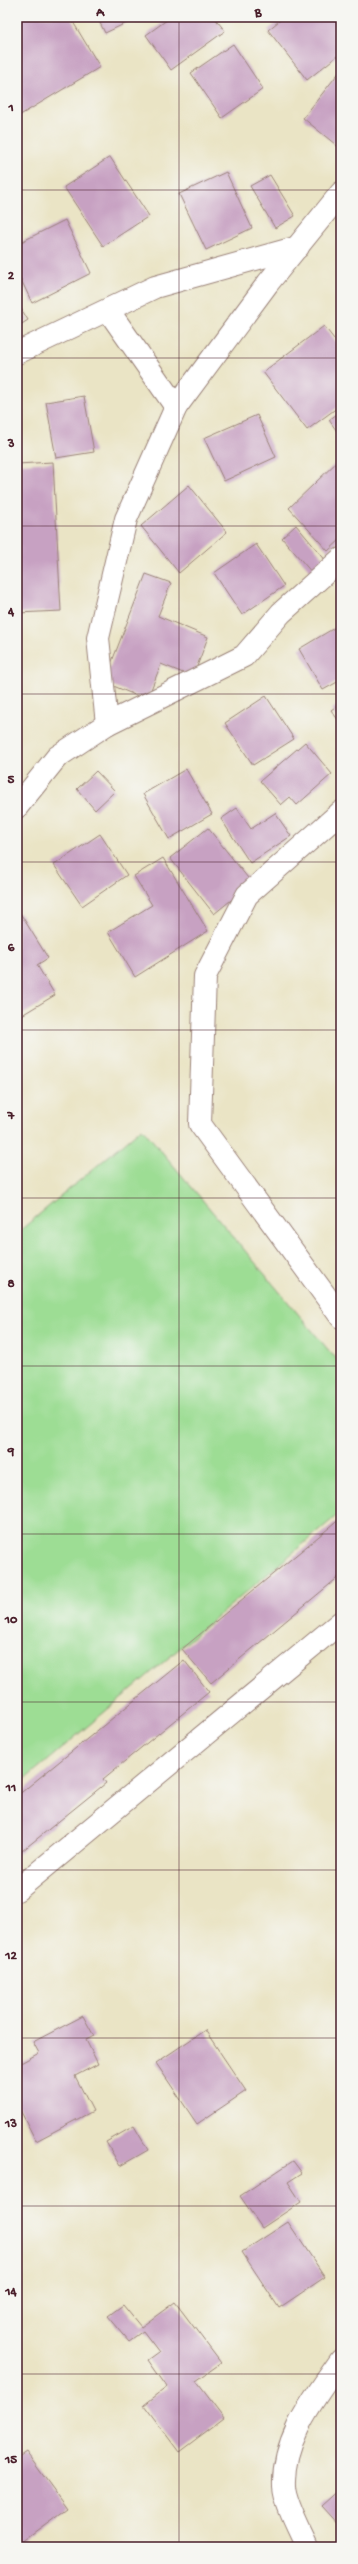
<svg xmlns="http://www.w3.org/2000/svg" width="358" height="2564" font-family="'Gochi Hand',sans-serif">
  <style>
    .green { fill: #9ddd94; stroke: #747e60 }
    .building { fill: #c7a1c2 }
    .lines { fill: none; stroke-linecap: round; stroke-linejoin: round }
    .minor-casing { stroke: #9a8278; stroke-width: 24 }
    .minor { stroke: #fff; stroke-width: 22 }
    .grid { fill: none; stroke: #4a1f2b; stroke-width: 1; stroke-opacity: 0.55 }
    .neatline { fill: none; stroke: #4a1f2b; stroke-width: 1.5 }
    .grid-label { font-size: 13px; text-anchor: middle; font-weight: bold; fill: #4a1f2b }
  </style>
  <rect width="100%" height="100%" fill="#f6f6f2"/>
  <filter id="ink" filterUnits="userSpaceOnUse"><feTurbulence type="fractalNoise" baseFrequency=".025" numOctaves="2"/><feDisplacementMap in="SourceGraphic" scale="8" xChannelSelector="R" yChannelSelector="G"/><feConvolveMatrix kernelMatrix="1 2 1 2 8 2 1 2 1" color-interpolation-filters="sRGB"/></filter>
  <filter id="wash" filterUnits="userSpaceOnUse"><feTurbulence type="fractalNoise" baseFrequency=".012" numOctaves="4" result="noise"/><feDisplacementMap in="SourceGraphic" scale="16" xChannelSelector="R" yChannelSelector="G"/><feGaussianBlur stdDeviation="0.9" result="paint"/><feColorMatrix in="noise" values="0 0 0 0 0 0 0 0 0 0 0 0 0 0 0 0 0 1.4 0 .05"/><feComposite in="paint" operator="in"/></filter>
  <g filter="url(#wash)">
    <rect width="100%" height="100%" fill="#eae4c5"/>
    <path class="green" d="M142,1128l199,237v147l-324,274v-553z"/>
    <g id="blocks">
      <g class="building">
        <path d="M17,17h53l30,50 -83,50z"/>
        <path d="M97,17h42l-34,16z"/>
        <path d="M171,17h43l11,14 -54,39 -25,-35z"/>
        <path d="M284,17h51l4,4 -3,-4h5v36l-34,27 -39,-50z"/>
        <path d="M233,44l30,45 -41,29 -31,-45z"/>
        <path d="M341,70v79l-38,-31z"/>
        <path d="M110,157l39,59 -46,30 -39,-59z"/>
        <path d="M226,172l26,56 -46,22 -27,-56z"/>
        <path d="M270,175l25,41 -20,12 -25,-42z"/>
        <path d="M65,220l26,53 -59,30 -15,-32v-27z"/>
        <path d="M17,302l11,18 -11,7z"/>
        <path d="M324,326l17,22v57l-34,25 -44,-58z"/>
        <path d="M84,396l10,56 -38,6 -10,-56z"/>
        <path d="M341,411v26l-12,-17z"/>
        <path d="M257,415l19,42 -52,24 -20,-43z"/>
        <path d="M341,458v81l-13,12 -39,-43z"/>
        <path d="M53,462l8,149 -44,2v-149z"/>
        <path d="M189,485l38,47 -48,41 -38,-47z"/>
        <path d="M296,525l31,37 -14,12 -31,-36z"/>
        <path d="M256,544l28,42 -42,29 -28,-42z"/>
        <path d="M146,574l25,9 -13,33 50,21 -15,40 -32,-13 -14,36 -43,-18z"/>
        <path d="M341,624v56l-18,10 -24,-41z"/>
        <path d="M266,696l28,43 -41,26 -28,-42z"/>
        <path d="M341,703v21l-10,-14z"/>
        <path d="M305,742l27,32 -35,31 -7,-8 -9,8 -21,-24z"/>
        <path d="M186,769l26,45 -43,25 -26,-45z"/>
        <path d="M96,771l19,20 -20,19 -18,-21z"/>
        <path d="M237,808l14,21 24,-16 16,23 -41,27 -29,-44z"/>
        <path d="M208,828l44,55 -38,31 -44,-56z"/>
        <path d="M100,834l27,41 -45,31 -28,-41z"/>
        <path d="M163,858l45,73 -73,46 -27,-45 44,-27 -18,-29z"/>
        <path d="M20,913l28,45 -11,7 18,30 -38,23v-104z"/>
        <path d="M341,1518v57l-130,108 -29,-34z"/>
        <path d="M184,1660l25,32 -106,87 3,4 -89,72v-59z"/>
        <path d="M83,2016l11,20 -8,4 12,24 -23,12 18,35 -57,30 -19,-37v-39l22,-12 -6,-11z"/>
        <path d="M205,2030l41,61 -49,33 -41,-61z"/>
        <path d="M134,2126l14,24 -28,16 -14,-24z"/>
        <path d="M293,2161l9,12 -14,9 13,20 -39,26 -22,-32z"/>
        <path d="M288,2222l37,55 -46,31 -37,-56z"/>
        <path d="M175,2302l46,61 -25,18 28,37 -45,34 -35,-47 23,-18 -19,-27 11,-8 -16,-21 -14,10 -21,-25 15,-11 18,22z"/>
        <path d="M26,2452l41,56 -50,37v-87z"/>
        <path d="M341,2488v40l-20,-22z"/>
      </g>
    </g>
  </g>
  <g filter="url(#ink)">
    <use href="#blocks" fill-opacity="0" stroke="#9a8278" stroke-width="1"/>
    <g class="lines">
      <g class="minor-casing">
        <g id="minor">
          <path d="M341,193l-73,90 -92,124 -50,112 -28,119 9,86 137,-68 37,-43 60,-54"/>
          <path d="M108,310l68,97"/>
          <path d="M17,353l138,-66 143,-40"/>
          <path d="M17,807l40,-50 50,-33"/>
          <path d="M341,812l-94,83 -42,81 -5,148 141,193"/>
          <path d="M17,1890l324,-268"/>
          <path d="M307,2547c-7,-16 -22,-43 -23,-60 -2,-50 31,-89 57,-127"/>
        </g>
      </g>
      <use href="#minor" class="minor"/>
    </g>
  </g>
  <path class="grid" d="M179,17v2530M17,190h324M17,358h324M17,526h324M17,694h324M17,862h324M17,1030h324M17,1198h324M17,1366h324M17,1534h324M17,1702h324M17,1870h324M17,2038h324M17,2206h324M17,2374h324"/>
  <rect width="358" height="2564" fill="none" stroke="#f6f6f2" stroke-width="44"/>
  <rect x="22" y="22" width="314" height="2520" class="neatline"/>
  <g class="grid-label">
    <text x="100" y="16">A</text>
    <text x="258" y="16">B</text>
    <text x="11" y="111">1</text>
    <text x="11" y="279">2</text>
    <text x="11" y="447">3</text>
    <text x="11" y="615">4</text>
    <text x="11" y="783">5</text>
    <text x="11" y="951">6</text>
    <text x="11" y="1119">7</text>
    <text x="11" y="1287">8</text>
    <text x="11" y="1455">9</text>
    <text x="11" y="1623">10</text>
    <text x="11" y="1791">11</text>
    <text x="11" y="1959">12</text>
    <text x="11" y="2127">13</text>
    <text x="11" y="2295">14</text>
    <text x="11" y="2463">15</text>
  </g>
</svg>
